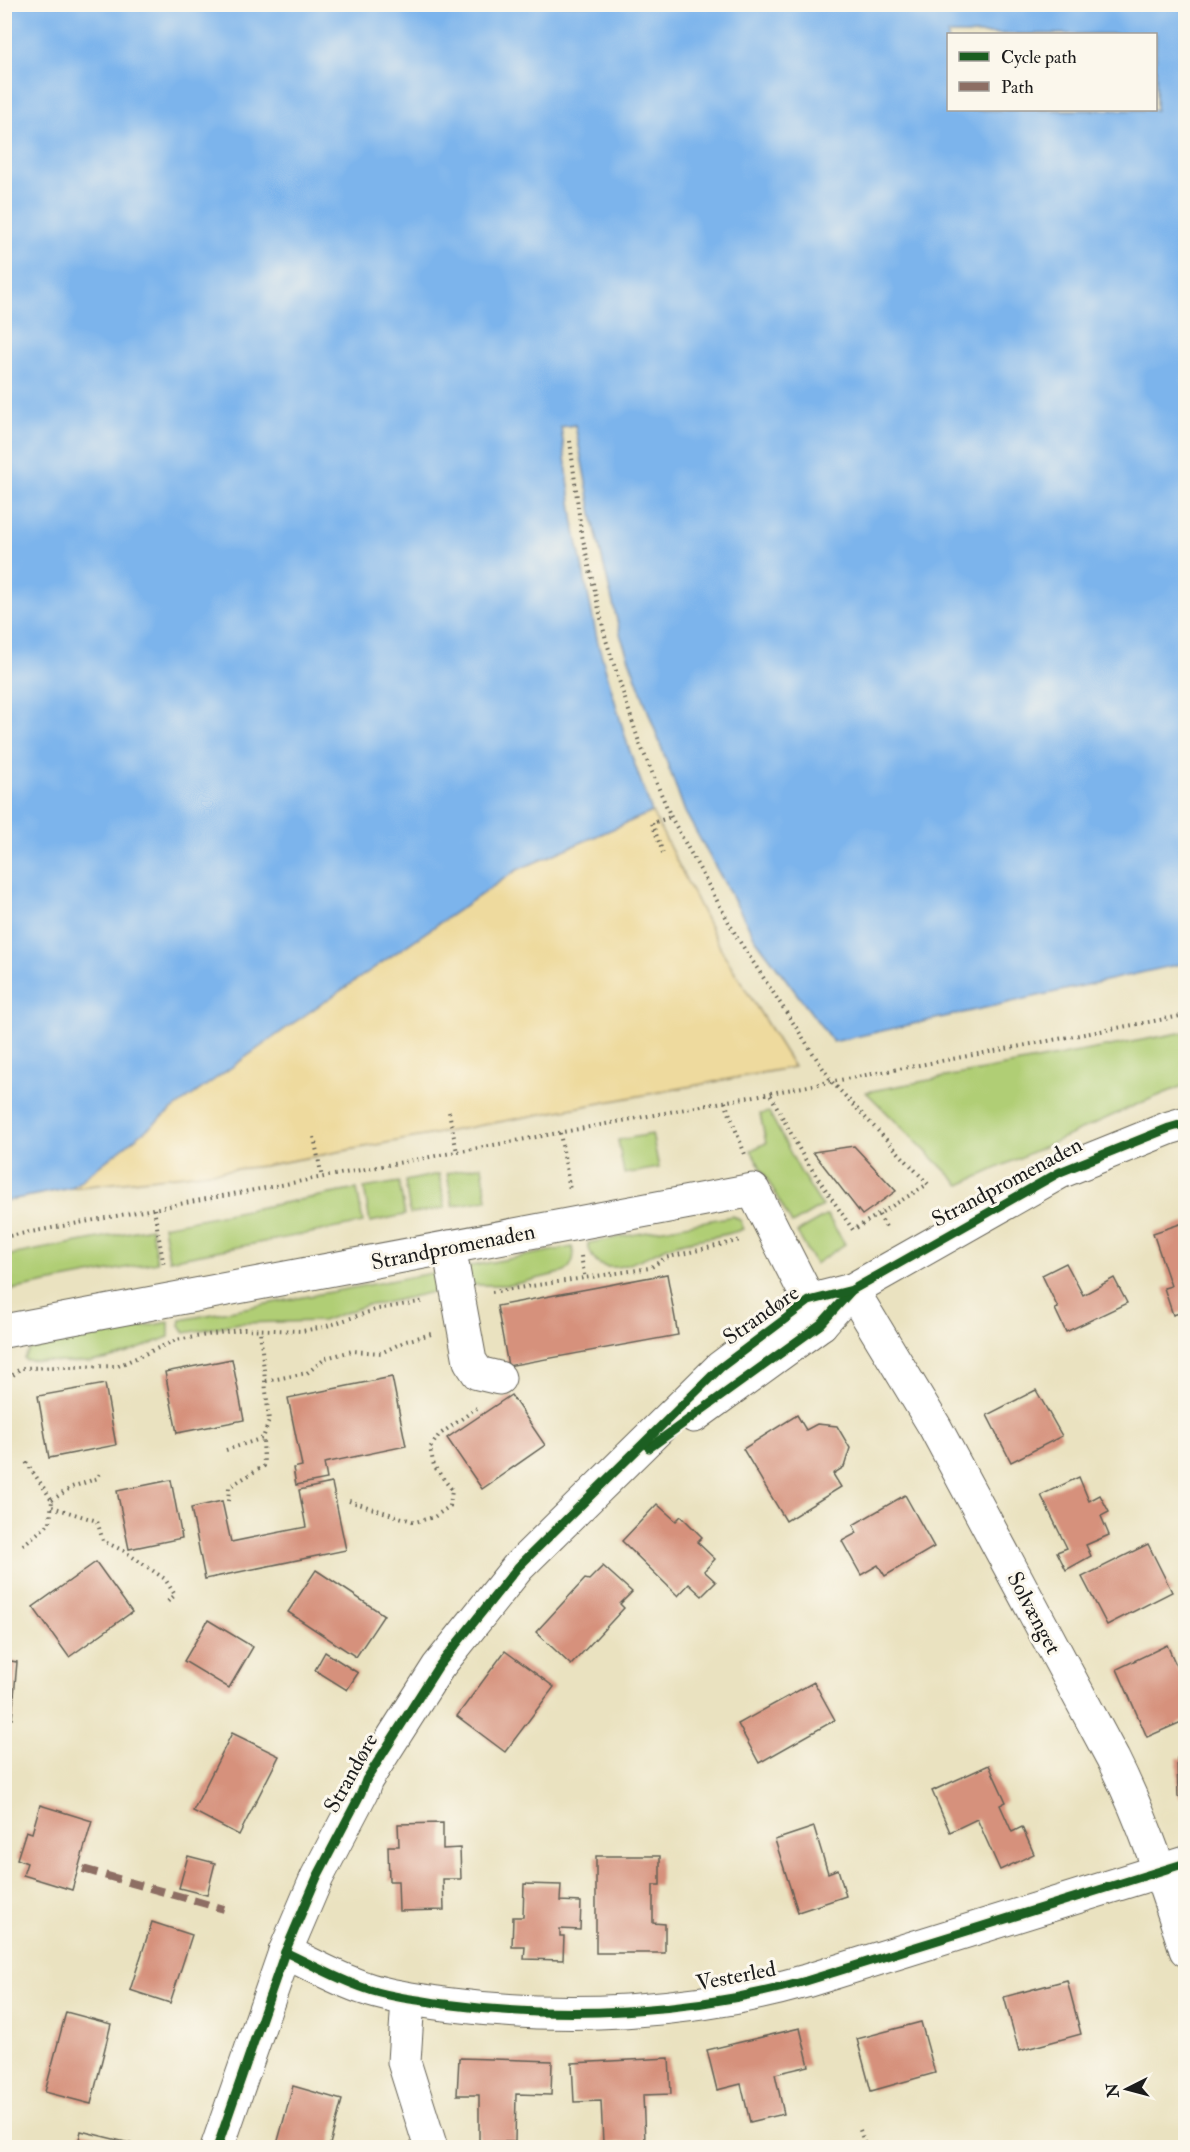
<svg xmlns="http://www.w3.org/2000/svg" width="1190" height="2152" font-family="'IM FELL Double Pica',serif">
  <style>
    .green { fill: #b0ce75; stroke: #667548; stroke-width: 1.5 }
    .sand { fill: #eeda9e; stroke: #857b5d; stroke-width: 1.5 }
    .water { fill: #7bb4ec; stroke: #4c6884; stroke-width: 1.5; fill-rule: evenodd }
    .building { fill: #d6917b }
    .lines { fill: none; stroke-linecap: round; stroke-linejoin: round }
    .minor-casing { stroke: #646155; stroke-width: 35 }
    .path { stroke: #646155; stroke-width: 4; stroke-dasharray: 1.5 4.5; stroke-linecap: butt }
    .minor { stroke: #fff; stroke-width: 33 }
    .quiet { stroke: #8d6e63; stroke-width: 8; stroke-dasharray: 15 8; stroke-linecap: butt }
    .cycleway-casing { stroke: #fbf7ec; stroke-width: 13 }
    .cycleway { stroke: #1b5e20; stroke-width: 9 }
    .labels { text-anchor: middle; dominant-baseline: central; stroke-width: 6; stroke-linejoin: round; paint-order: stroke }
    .street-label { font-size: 22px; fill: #1c1c1c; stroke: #fbf7ec }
  </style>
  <rect width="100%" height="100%" fill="#fbf7ec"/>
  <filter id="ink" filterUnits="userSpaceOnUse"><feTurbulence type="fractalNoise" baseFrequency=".0167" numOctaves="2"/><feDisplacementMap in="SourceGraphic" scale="12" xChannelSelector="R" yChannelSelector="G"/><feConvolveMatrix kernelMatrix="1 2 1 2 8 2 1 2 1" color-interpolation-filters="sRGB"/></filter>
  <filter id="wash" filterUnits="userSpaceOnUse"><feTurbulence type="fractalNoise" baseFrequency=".008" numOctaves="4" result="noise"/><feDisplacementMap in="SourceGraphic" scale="24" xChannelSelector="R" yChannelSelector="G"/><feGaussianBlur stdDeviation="1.35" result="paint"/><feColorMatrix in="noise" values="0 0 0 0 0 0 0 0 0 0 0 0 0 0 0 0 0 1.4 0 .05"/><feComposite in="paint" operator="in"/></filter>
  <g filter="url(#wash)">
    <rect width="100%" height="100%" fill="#eae2c0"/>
    <g class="green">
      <path d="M1185,1032v53l-54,22 -171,78 -94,-93z"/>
      <path d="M769,1112l31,59 22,35 -30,18 -41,-74 15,-7 -6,-29z"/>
      <path d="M652,1134l7,34 -35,6 -6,-34z"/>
      <path d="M482,1166l5,34 -34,6 -6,-33z"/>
      <path d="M439,1174l6,34 -35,6 -5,-33z"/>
      <path d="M399,1182l6,33 -35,7 -6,-34z"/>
      <path d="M357,1189l6,34 -194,37 -6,-34z"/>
      <path d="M827,1215l18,29 -30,20 -18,-32z"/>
      <path d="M733,1216l8,5 2,8c-25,11 -57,8 -82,21 -14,6 -42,22 -58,16 -9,-3 -14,-14 -15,-23z"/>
      <path d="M151,1228l6,34 -152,29v-35z"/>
      <path d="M572,1247c4,8 1,18 -7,25l-54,13h-46l1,-18z"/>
      <path d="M437,1272l3,2 6,15 -66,15 -13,1 -45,16 -83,2 -54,10 -5,-8 1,-5z"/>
      <path d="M169,1322v15c-22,8 -42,18 -66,23 -25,5 -53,1 -78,0l-1,-2 6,-9z"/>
    </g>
    <path class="sand" d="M652,812l71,141 71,114 -531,99 -192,22 98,-76 123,-88 225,-154z"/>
    <path class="water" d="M5,4l1180,1v958l-352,79 -78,-104 -70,-126 -64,-175 -26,-108 -20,-104 -14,2 14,104 23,112 30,103 24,66 -135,58 -225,154 -123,88 -98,76 -66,13zM948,34h208v76h-208z"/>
    <g id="blocks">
      <g class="building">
        <path d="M854,1146l42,45 -34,24 -49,-63z"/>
        <path d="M1186,1222v89l-13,4 -9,-27 7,-2 -18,-53z"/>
        <path d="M1066,1263l17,32 31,-17 13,25 -61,29 -11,-23 3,-1 -16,-33z"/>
        <path d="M667,1274l11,61 -170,31 -11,-60z"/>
        <path d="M232,1359l12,61 -67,13 -12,-61z"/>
        <path d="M392,1377l14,69 -82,17 3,16 -31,6 -3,-17 9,-2 -14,-68z"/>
        <path d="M105,1384l11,61 -67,13 -11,-62z"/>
        <path d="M1036,1390l26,46 -51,26 -24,-47z"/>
        <path d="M511,1395l34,50 -63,44 -35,-51z"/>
        <path d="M797,1415l9,15 11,-6 20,2 13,22 -6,19 -11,7 8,13 -55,34 -43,-72z"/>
        <path d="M1079,1477l10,24 11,-6 9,17 -8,4 8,19 -23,10 5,11 -25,14 -9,-18 10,-4 -26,-53z"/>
        <path d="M171,1480l11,58 -53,11 -12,-58z"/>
        <path d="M332,1483l14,67 -141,29 -14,-71 31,-7 9,41 75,-15 -7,-37z"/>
        <path d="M905,1495l29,52 -49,29 -7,-11 -17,10 -19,-34 15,-8 -4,-8z"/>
        <path d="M657,1504l19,17 5,-5 21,21 -5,5 18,17 -11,12 12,11 -14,14 -13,-12 -11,12 -56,-55z"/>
        <path d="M1148,1544l24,48 -65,33 -25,-48z"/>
        <path d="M96,1562l36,50 -63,45 -36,-50z"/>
        <path d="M603,1566l29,26 -12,12 4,4 -53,57 -35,-33 49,-53 4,1z"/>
        <path d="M316,1570l68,45 -28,42 -68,-45z"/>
        <path d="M208,1620l45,27 -24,41 -45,-27z"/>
        <path d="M1167,1645l19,42v33l-39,17 -30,-68z"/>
        <path d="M505,1651l49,36 -49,65 -48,-36z"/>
        <path d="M325,1652l33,21 -11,17 -32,-20z"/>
        <path d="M4,1660l13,2 -5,57h-8z"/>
        <path d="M814,1682l21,38 -76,43 -21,-39z"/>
        <path d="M232,1733l47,23 -40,79 -46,-24z"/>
        <path d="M1177,1758h9v39h-8z"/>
        <path d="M989,1765l17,37 -6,3 12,27 10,-5 12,27 -34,16 -23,-51 -27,13 -18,-41z"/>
        <path d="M40,1805l52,16 -20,69 -49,-15 4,-12 -10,-4 9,-28 6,2z"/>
        <path d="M443,1823v26l17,-1 1,31h-18l1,31 -45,1 -1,-30h-9l-1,-35h11l-1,-22z"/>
        <path d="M814,1827l14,46 10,-4 8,27 -48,16 -23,-72z"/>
        <path d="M188,1856l27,7 -8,32 -28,-7z"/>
        <path d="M596,1856h64v29h-7v38l12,1v29h-69z"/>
        <path d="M524,1884l37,1 -1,16 21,1 -1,28 -20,-1v7h4l-1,24 -39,-1 1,-12h-13l1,-30h10z"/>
        <path d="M152,1922l40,13 -22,68 -40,-13z"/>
        <path d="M1067,1980l14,54 -62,17 -15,-54z"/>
        <path d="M66,2012l45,12 -20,80 -46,-12z"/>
        <path d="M921,2022l14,51 -64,18 -14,-52z"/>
        <path d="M800,2028l9,38 -34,8 9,40 -34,8 -9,-38 -24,6 -10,-40z"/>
        <path d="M459,2058l93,3 -1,34 -35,-1 -1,48 -36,-1v-46h-22z"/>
        <path d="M669,2058l2,36 -28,1 2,46 -42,2 -2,-42 -27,1 -2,-39z"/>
        <path d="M293,2086l49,14 -13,48h-53z"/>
        <path d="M81,2131l65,16v1h-69z"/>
      </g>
    </g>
  </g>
  <g filter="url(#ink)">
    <use href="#blocks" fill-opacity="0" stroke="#646155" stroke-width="1.5"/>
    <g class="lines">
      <g class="minor-casing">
        <g id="minor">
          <path d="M449,1247l21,114 8,12 21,5"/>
          <path d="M852,1290l83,137 178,332c31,62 52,126 73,191"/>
          <path d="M4,1331l749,-141 68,134"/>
          <path d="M694,1416l127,-92 15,-17"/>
          <path d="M285,1952c26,12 52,27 79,36 25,9 54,12 80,16 120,16 246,10 362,-23l380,-118"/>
          <path d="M408,1999l-4,63 27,86"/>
          <path d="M217,2148l68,-196 32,-75 44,-84 5,-13 72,-113 80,-100 202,-199 89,-67 43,-11 208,-118 109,-44 17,-5"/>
        </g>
      </g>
      <g class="path">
        <path d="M570,441l11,90 25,109 33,102 32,75 67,122 94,143 96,102 -75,46 -50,-74 -33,-62"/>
        <path d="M663,853l-11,-30 19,-6"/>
        <path d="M725,1102l21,55"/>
        <path d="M449,1112l8,40"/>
        <path d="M560,1133l10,57"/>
        <path d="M314,1137l8,41"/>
        <path d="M154,1209l10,58"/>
        <path d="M879,1215l7,12"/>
        <path d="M4,1237l1182,-222"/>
        <path d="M581,1256l4,23"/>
        <path d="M492,1292l158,-24 15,-10 76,-18"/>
        <path d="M266,1381l41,-8 19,-15 26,-7 29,2 25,-12 25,-7"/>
        <path d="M4,1383l17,-15 97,-2 58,-26 68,-11 58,2 22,-4 54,-18 47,-8"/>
        <path d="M226,1450l37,-12 6,-17 -9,-91"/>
        <path d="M52,1500l20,-13 26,-9 3,-7"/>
        <path d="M228,1501l1,-14 35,-21 -1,-28"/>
        <path d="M349,1501l66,21 19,-5 16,-11 2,-16 -18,-24 -4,-18 9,-13 38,-27"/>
        <path d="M52,1507l45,14 6,20 21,10 41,28 10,16 -10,9"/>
        <path d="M23,1545l27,-22 2,-23 -28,-41"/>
        <path d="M860,2130l6,18"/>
      </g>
      <use href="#minor" class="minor"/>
      <path class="quiet" d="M83,1869l141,40"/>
      <g class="cycleway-casing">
        <g id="cycleway">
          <path d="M649,1448l172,-124 31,-34"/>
          <path d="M285,1952c26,12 52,27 79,36 25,9 54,12 80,16 120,16 246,10 362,-23l380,-118"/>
          <path d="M217,2148l68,-196 32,-75 44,-84 5,-13 72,-113 80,-100 202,-199 89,-67 43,-11 208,-118 109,-44 17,-5"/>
        </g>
      </g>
      <use href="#cycleway" class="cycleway"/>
    </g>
  </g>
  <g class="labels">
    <g class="street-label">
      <text transform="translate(1007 1182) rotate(-28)">Strandpromenaden</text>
      <text transform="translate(453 1247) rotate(-11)">Strandpromenaden</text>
      <text transform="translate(761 1315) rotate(-35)">Strandøre</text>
      <text transform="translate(1034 1613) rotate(62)">Solvænget</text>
      <text transform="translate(351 1773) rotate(-61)">Strandøre</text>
      <text transform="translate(736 1976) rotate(-11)">Vesterled</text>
    </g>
  </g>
  <rect width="1190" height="2152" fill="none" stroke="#fbf7ec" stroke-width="24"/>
  <rect x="947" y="33" width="210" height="78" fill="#fbf7ec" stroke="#a29f99" stroke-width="1.5"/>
  <rect x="959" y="52" width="30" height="9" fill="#1b5e20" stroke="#a29f99" stroke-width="1.5"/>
  <text x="1001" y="63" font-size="18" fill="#1c1c1c">Cycle path</text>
  <rect x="959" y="82" width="30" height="9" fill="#8d6e63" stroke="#a29f99" stroke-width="1.5"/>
  <text x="1001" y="93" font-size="18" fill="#1c1c1c">Path</text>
  <g transform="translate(1127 2089) rotate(264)" stroke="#fbf7ec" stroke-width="4.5" paint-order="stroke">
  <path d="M0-4.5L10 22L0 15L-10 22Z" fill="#1c1c1c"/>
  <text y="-9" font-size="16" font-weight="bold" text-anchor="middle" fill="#1c1c1c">N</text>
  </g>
</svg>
